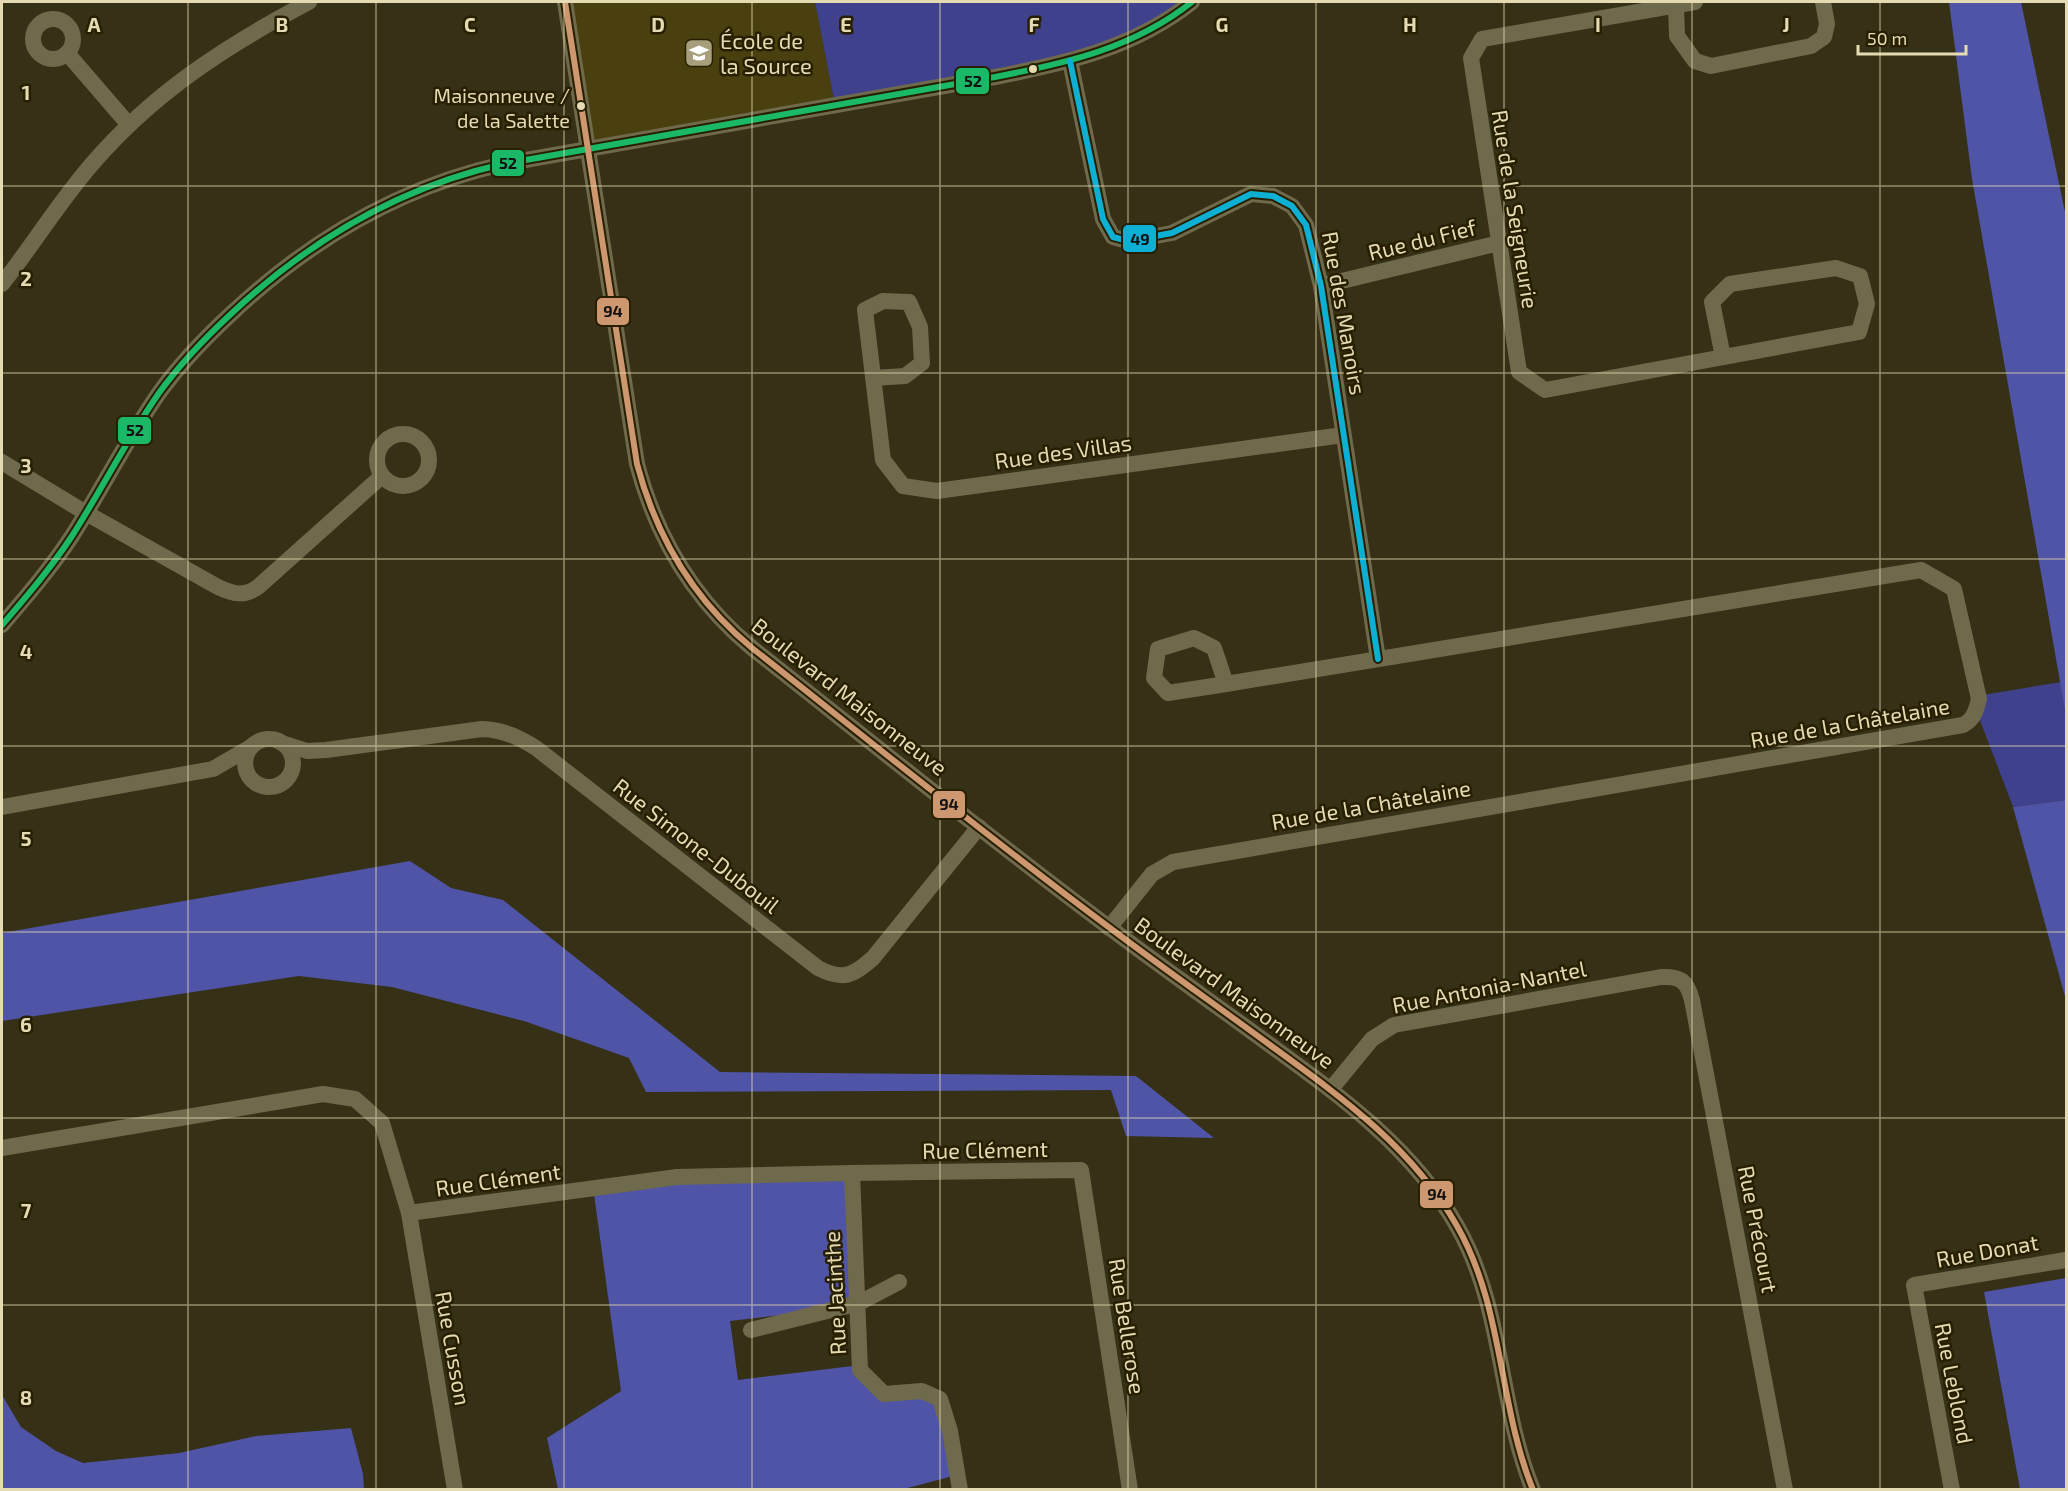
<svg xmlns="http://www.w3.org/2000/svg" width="2068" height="1491" font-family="'Exo 2',sans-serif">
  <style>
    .built { fill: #4a400f }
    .green { fill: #3f418d }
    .forest { fill: #4f54a6 }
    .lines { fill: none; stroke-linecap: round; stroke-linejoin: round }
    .minor { stroke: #706a4c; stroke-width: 16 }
    .bus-1-casing { stroke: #271f00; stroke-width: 10 }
    .bus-2-casing { stroke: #271f00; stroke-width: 10 }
    .bus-3-casing { stroke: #271f00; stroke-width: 10 }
    .bus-1 { stroke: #1ab867; stroke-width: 6 }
    .bus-2 { stroke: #cd976f; stroke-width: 6 }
    .bus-3 { stroke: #0dafd3; stroke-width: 6 }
    .grid { fill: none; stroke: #e4dbb3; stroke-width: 1.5; stroke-opacity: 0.55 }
    .bus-dot { fill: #e4dbb3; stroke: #271f00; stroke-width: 2 }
    .labels { text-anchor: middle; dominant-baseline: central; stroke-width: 5; stroke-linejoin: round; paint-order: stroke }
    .bus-label { font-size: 20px; fill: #e4dbb3; stroke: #271f00; text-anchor: end }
    .poi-label { font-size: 22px; fill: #e4dbb3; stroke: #271f00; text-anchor: start }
    .street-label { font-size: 22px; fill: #e4dbb3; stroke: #271f00 }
    .grid-label { font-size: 20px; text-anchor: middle; font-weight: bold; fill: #e4dbb3; stroke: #271f00; stroke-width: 5; stroke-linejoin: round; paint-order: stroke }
    .line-badge { stroke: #271f00; stroke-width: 2 }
    .pale-badge-label { font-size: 16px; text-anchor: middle; font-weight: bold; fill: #111 }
  </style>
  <rect width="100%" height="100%" fill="#353016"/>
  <path class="built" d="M565,2h250l20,103 -246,43z"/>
  <g class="green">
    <path d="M815,2h377l-80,45 -277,58z"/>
    <path d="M2061,682l5,34v84l-53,7 -35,-92 5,-20z"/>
  </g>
  <g class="forest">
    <path d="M1949,2h72l45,215v499l-94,-537z"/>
    <path d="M2066,800v200l-53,-193z"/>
    <path d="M410,861l41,27 52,12 217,172 416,4 78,62 -88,-2 -15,-46 -465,2 -17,-34 -105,-37 -132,-34 -93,-11 -297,45v-88z"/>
    <path d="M852,1173l2,133 -124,15 8,59 123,-15 26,29 52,6 18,75 -57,15 -342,-1 -11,-51 74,-47 -27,-197 79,-17z"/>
    <path d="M2066,1278v211h-46l-36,-197z"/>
    <path d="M2,1395l19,32 35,24 27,12 96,-10 77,-17 95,-8 12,46 1,15h-362z"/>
  </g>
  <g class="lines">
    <g class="minor">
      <path d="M565,2l72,462c19,72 57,136 115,184 119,94 237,190 358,280 53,40 107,78 160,117 70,51 143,103 187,181 47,82 41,178 76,264"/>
      <path d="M1695,2l-213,37 -11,19 48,314 26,18 314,-58 8,-28 -7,-28 -24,-8 -106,16 -18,18 11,55"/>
      <path d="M1676,6l1,30 18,25 16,5 100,-20 13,-9 3,-13 -4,-22"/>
      <circle cx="53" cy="39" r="20"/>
      <path d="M67,53l62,72"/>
      <path d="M1070,61l33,158 10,18 15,4 44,-8 79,-39 22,2 19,10 14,19 15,61 57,373"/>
      <path d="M2,284c31,-39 57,-82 90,-120 61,-71 135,-119 217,-162"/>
      <path d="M1321,286l178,-43"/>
      <path d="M873,378l32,-2 17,-13 -2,-36 -11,-25 -26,-1 -18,9 18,150 20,26 34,5 406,-56"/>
      <circle cx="403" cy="460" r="26"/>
      <path d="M2,462l84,51 132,74c15,7 26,10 40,0l124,-111"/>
      <path d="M2,625c24,-28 49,-57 70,-89 30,-47 55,-97 87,-143 21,-29 47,-56 73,-80 77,-72 168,-126 271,-149l492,-87c72,-14 139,-29 197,-75"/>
      <circle cx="269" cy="763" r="24"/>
      <path d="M282,743l25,8 19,-1 156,-21c22,1 36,8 54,19l282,220c25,13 35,8 55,-10l106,-131"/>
      <path d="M2,807l211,-38 38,-22"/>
      <path d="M1109,928l43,-54 21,-12 790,-137c11,-6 13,-14 16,-26l-25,-110 -33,-19 -695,114 -58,9 -14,-15 4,-29 36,-11 20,10 12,36"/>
      <path d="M1331,1089l41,-50 22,-14 267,-48c20,-1 26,4 31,23l93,490"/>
      <path d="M2,1148l321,-54 32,5 27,24 27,90 268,-36 175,-4 229,-3 49,320"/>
      <path d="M852,1173l8,197 24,24 38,-3 18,8 10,32 10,59"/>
      <path d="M409,1213l46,277"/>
      <path d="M751,1330l108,-27 40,-21"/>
      <path d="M1952,1490l-38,-205 152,-25"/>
    </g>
    <g class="bus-1-casing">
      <path id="bus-1" d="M2,625c24,-28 49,-57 70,-89 30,-47 55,-97 87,-143 21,-29 47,-56 73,-80 77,-72 168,-126 271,-149l492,-87c72,-14 139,-29 197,-75"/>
    </g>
    <g class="bus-2-casing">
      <path id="bus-2" d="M565,2l72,462c19,72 57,136 115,184 119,94 237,190 358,280 53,40 107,78 160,117 70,51 143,103 187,181 47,82 41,178 76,264"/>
    </g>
    <g class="bus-3-casing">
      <path id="bus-3" d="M1070,61l33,158 10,18 15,4 44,-8 79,-39 22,2 19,10 14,19 15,61 57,373"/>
    </g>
    <use href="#bus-1" class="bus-1"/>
    <use href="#bus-2" class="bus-2"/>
    <use href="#bus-3" class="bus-3"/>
  </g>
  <path class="grid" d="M188,2v1488M376,2v1488M564,2v1488M752,2v1488M940,2v1488M1128,2v1488M1316,2v1488M1504,2v1488M1692,2v1488M1880,2v1488M2,186h2064M2,373h2064M2,559h2064M2,746h2064M2,932h2064M2,1118h2064M2,1305h2064"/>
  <defs>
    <g id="school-square" transform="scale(1.5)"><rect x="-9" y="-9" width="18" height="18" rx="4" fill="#a79f7c" stroke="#271f00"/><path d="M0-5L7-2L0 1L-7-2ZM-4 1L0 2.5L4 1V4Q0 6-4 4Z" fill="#fff"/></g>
  </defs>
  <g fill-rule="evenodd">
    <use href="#school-square" x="699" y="53"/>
  </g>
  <g class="bus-dot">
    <circle cx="1033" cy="69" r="5"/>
    <circle cx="581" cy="106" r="5"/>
  </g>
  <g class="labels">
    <g class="bus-label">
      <text x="570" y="95">Maisonneuve /<tspan x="570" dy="25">de la Salette</tspan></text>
    </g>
    <g class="poi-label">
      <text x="720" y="40">École de<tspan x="720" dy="25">la Source</tspan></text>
    </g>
    <g class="street-label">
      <text transform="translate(1516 209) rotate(81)">Rue de la Seigneurie</text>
      <text transform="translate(1422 239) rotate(-14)">Rue du Fief</text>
      <text transform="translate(1345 313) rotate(80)">Rue des Manoirs</text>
      <text transform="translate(1063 451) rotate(-8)">Rue des Villas</text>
      <text transform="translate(850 696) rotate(38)">Boulevard Maisonneuve</text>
      <text transform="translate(1850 722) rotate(-10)">Rue de la Châtelaine</text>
      <text transform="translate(1371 804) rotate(-10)">Rue de la Châtelaine</text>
      <text transform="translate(697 845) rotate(38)">Rue Simone-Dubouil</text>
      <text transform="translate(1489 986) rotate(-11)">Rue Antonia-Nantel</text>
      <text transform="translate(1235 992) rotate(36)">Boulevard Maisonneuve</text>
      <text transform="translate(985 1149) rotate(-1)">Rue Clément</text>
      <text transform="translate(498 1179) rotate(-8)">Rue Clément</text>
      <text transform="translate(1759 1229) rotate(79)">Rue Précourt</text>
      <text transform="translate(1987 1250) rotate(-10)">Rue Donat</text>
      <text transform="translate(834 1293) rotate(-93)">Rue Jacinthe</text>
      <text transform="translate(1128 1326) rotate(81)">Rue Bellerose</text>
      <text transform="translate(454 1348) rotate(80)">Rue Cusson</text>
      <text transform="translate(1955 1383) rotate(79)">Rue Leblond</text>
    </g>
  </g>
  <g class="grid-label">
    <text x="94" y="32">A</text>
    <text x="282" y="32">B</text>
    <text x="470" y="32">C</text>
    <text x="658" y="32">D</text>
    <text x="846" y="32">E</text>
    <text x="1034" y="32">F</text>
    <text x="1222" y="32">G</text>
    <text x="1410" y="32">H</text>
    <text x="1598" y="32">I</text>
    <text x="1786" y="32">J</text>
    <text x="26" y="100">1</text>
    <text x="26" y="286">2</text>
    <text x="26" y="473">3</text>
    <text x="26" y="659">4</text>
    <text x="26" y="846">5</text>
    <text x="26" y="1032">6</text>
    <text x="26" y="1218">7</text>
    <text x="26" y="1405">8</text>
  </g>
  <g class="line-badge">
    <rect x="955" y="67" width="35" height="28" rx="6" fill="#1ab867"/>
    <rect x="491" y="149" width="34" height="28" rx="6" fill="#1ab867"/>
    <rect x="1122" y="224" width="35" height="29" rx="6" fill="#0dafd3"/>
    <rect x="596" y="297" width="34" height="29" rx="6" fill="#cd976f"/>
    <rect x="117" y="416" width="35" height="29" rx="6" fill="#1ab867"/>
    <rect x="932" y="790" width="34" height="29" rx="6" fill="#cd976f"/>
    <rect x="1419" y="1180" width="35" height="29" rx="6" fill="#cd976f"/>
  </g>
  <g class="pale-badge-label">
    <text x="973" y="87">52</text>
    <text x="508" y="169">52</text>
    <text x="1140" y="245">49</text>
    <text x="613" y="317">94</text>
    <text x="135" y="436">52</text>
    <text x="949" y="810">94</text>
    <text x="1437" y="1200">94</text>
  </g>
  <rect width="2068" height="1491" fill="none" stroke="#e4dbb3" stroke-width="6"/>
  <path d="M1858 45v9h108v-9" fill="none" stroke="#e4dbb3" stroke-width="3"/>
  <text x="1867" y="45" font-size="18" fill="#e4dbb3" stroke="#271f00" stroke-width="4.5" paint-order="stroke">50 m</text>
</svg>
